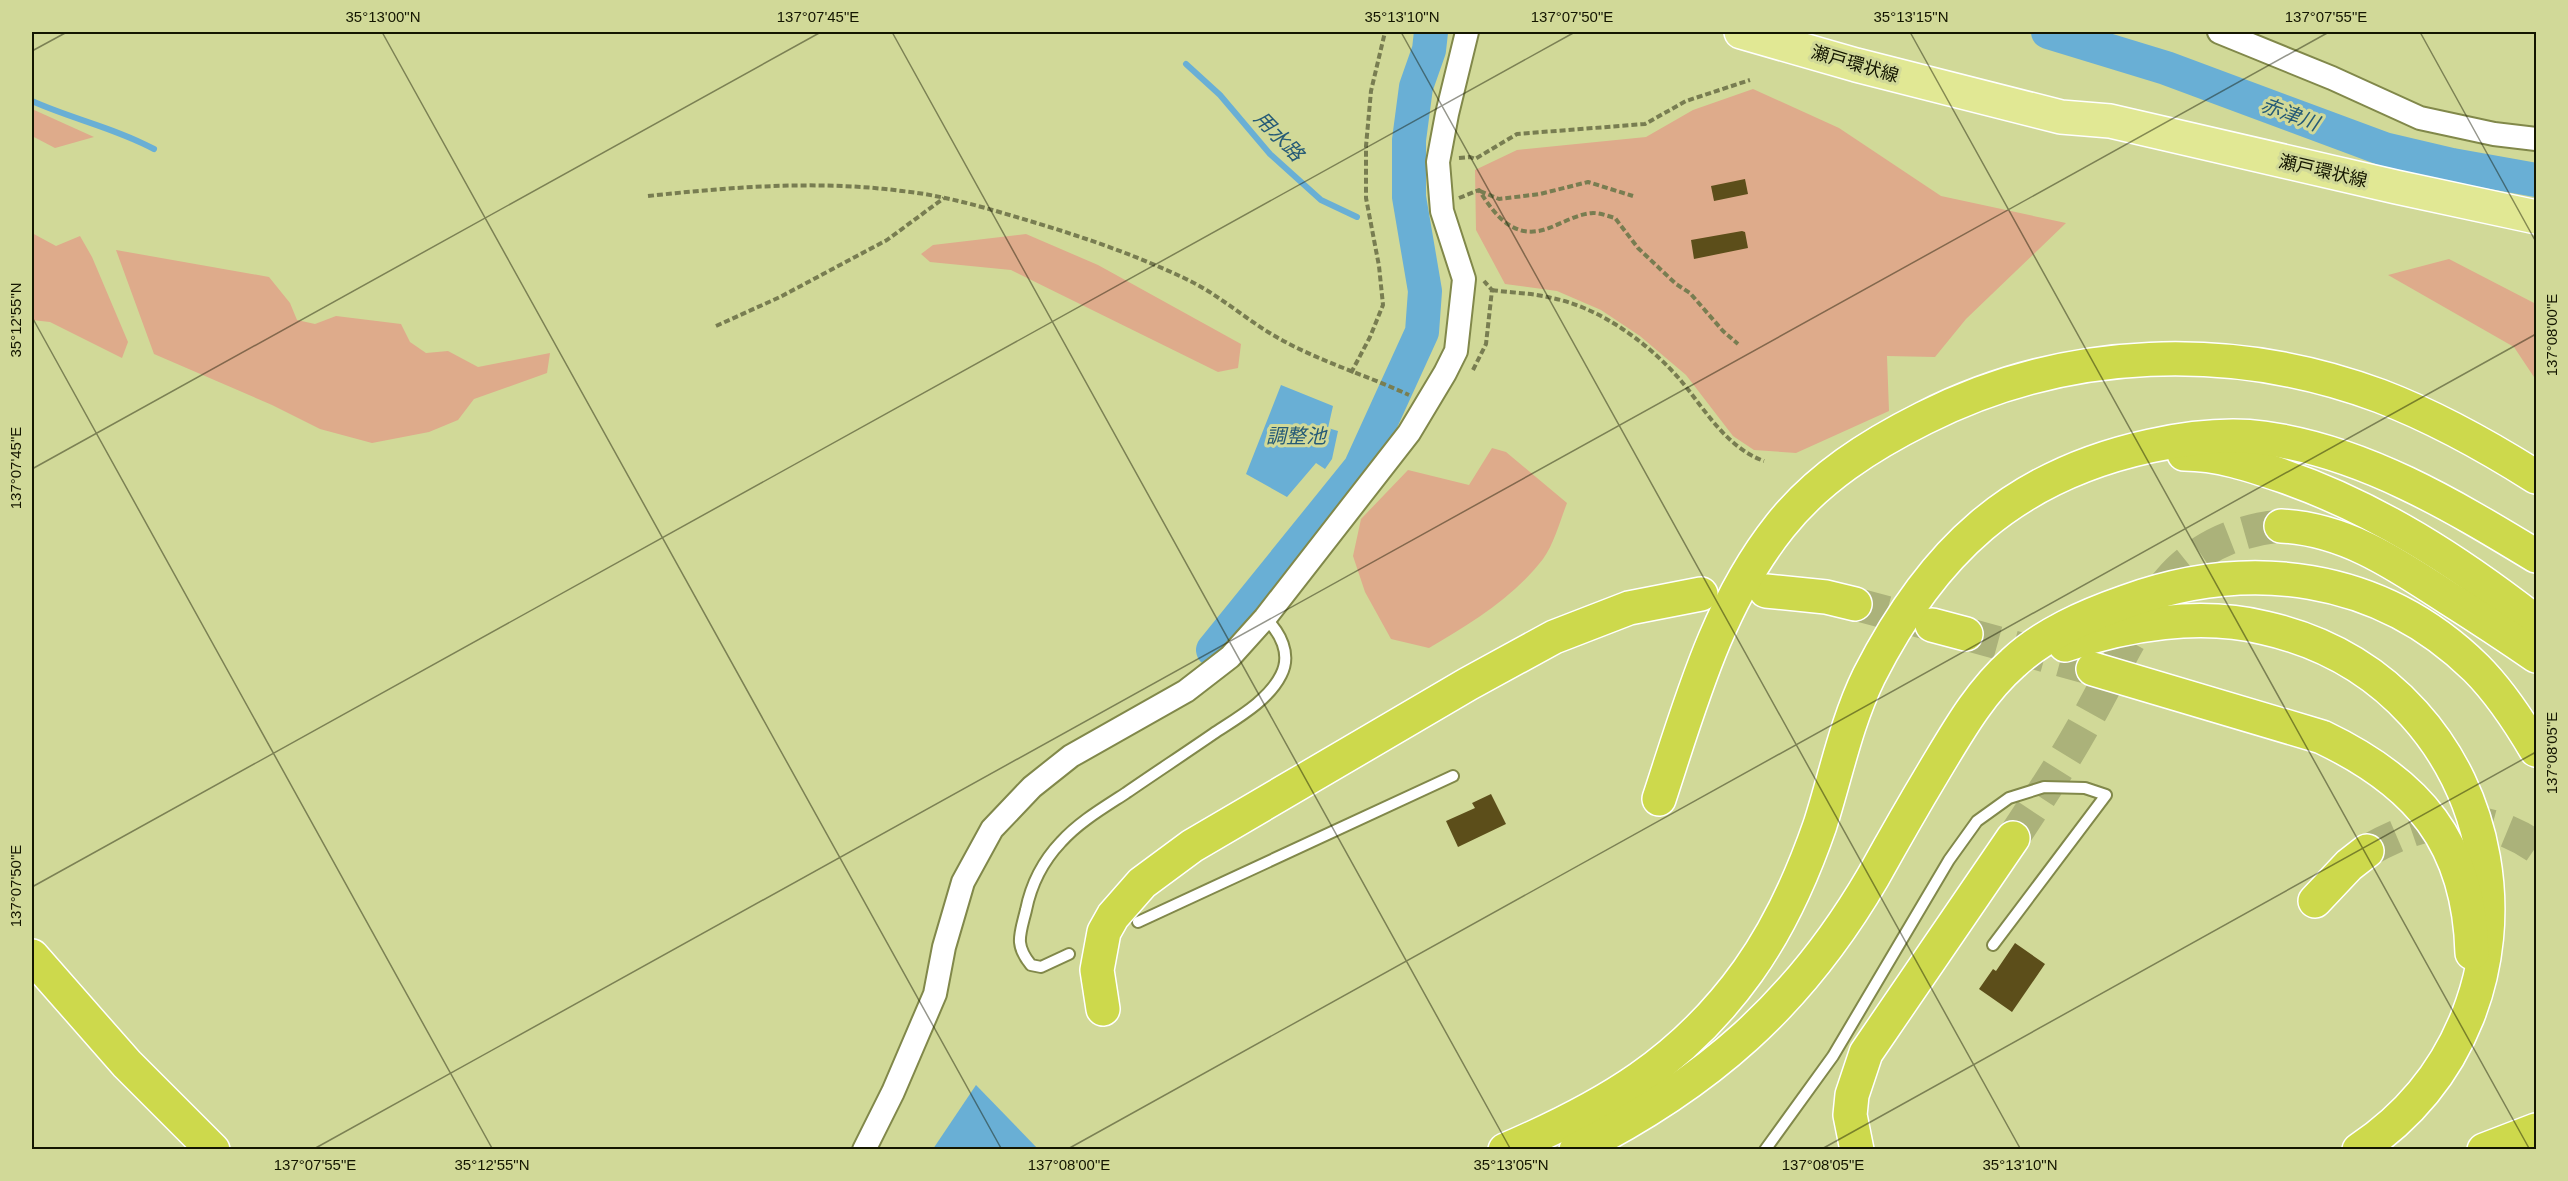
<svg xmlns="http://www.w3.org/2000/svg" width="2568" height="1181" font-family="Arial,'Noto Sans JP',sans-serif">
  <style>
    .green { fill: #deab8b }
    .water { fill: #69afd5 }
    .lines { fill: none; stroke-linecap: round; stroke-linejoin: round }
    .stream { stroke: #69afd5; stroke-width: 6 }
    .river { stroke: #69afd5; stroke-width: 34 }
    .building { fill: #5c4e1a }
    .highway-tunnel { stroke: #abb27a; stroke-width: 33; stroke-dasharray: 33 16; stroke-linecap: butt }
    .lane-casing { stroke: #81884a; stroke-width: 14 }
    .street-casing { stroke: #81884a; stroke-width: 26 }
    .primary-casing { stroke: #fff; stroke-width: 36 }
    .highway-casing { stroke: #fff; stroke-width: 36 }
    .path { stroke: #787d51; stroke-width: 4; stroke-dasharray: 6 3; stroke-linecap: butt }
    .lane { stroke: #fff; stroke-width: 10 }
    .street { stroke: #fff; stroke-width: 22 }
    .primary { stroke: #e1e894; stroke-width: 33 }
    .highway { stroke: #cdd94c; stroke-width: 33 }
    .ticks { fill: none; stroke: #141600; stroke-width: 1.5; stroke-opacity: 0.45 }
    .labels { text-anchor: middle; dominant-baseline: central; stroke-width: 6; stroke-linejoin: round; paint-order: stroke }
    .street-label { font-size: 18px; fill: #141600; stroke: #d1d998 }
    .water-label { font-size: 20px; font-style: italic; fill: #255a76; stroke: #d1d998 }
    .neatline { fill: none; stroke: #141600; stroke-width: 2 }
    .ticks-label { font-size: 15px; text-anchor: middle; fill: #141600 }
  </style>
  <rect width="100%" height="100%" fill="#d1d998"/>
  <g class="green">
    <path d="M1753,89l86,39 102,68 125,27 -100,96 -31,38 -48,-1 2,55 -93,42 -42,-3 -21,-14 -47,-61 -46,-39 -39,-26 -44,-19 -52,-7 -29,-54 -1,-60 42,-20 129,-13 47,-27z"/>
    <path d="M32,109l62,28 -39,11 -23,-12z"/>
    <path d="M32,233l24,13 24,-10 12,21 36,85 -6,16 -72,-36 -18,-2z"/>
    <path d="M1026,234l72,31 143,79 -3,24 -20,4 -207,-102 -81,-8 -9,-8 12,-9z"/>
    <path d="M116,250l153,27 21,26 7,17 18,4 21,-8 65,8 9,18 16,11 22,-2 30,16 72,-14 -3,20 -73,26 -16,21 -29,12 -57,11 -52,-14 -48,-24 -118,-51z"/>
    <path d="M2449,259l87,45v76l-22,-33 -126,-72z"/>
    <path d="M1492,448l14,4 61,51c-7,18 -13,41 -24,56 -29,38 -73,65 -114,89l-38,-9 -26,-47 -12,-36 8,-37 47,-49 61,15z"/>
  </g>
  <g class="water">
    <path d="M1281,385l52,21 -5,22 10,3 -6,28 -7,10 -9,-6 -29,34 -41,-23z"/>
    <path d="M976,1085l62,64h-105z"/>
  </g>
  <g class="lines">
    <g class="stream">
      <path d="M1186,64l34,31 50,59 51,46 36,17"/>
      <path d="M32,101c40,18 83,27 122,48"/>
    </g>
    <g class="river">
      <path d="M2048,32l118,36 218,81 68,16 84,15"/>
      <path d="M1213,650l147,-182 62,-136 3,-41 -16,-94v-57l7,-53 13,-37 2,-18"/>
    </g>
  </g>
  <g class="building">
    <path d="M1745,179l3,15 -34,7 -3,-15z"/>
    <path d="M1742,231l3,1 3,16 -54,11 -3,-19z"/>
    <path d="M1491,794l15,30 -48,23 -12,-26 29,-13 -3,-5z"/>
    <path d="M2015,943l30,21 -33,48 -33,-23 14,-20 3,2z"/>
  </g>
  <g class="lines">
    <g class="highway-tunnel">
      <path d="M1855,604l75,20"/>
      <path d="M1966,634l127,35"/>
      <path d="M2013,838c27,-41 54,-81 77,-124 23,-41 58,-117 92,-147 30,-26 61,-37 99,-41"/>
      <path d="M2367,851c58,-33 112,-43 169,-4"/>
    </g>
    <g class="lane-casing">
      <g id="lane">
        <path d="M1138,922l315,-146"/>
        <path d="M1069,954l-28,13 -10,-2c-17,-21 -11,-30 -5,-55 5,-25 17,-49 35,-68 18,-20 42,-34 65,-49 29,-20 58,-39 87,-59 24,-16 55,-33 68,-59 11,-21 -1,-43 -16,-57"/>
        <path d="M1765,1150l68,-94 116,-196 28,-39 32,-23 35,-11 41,1 21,7 -113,150"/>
      </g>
    </g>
    <g class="street-casing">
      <g id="street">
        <path d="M2219,32l113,46 88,40 74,16 42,5"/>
        <path d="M864,1150l29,-58 42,-98 9,-47 19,-65 29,-53 40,-42 39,-31 115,-65 44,-34 35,-39 144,-185 36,-60 11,-22 8,-72 -22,-68 -4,-49 9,-48 20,-82"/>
      </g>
    </g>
    <g class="primary-casing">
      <path id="primary" d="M1741,32l115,33 205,52 49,4 286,66 140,30"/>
    </g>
    <g class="highway-casing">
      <g id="highway">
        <path d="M2184,454c34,0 67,11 99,22 93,32 176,86 253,146"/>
        <path d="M2281,526c64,3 115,38 167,72 30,19 59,38 88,58"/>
        <path d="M1766,591l60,6 29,7"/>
        <path d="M1932,625l34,9"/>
        <path d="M2065,645c62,-21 135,-33 200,-17 248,56 303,382 94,522"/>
        <path d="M2093,669l229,68c96,46 147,105 150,216"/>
        <path d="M1659,799c31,-94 58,-194 121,-273 38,-48 90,-81 144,-108 142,-72 308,-77 456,-22 55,21 107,50 156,81"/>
        <path d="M2315,901l34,-36 18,-14"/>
        <path d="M32,956l95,108 86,86"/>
        <path d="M1103,1009l-6,-39 7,-38 9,-16 29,-33 50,-37 276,-162 86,-47 75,-29 72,-14"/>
        <path d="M1505,1150c100,-43 178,-88 243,-179 32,-45 54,-94 72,-146 16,-50 26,-102 49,-149 63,-124 143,-200 281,-230 37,-8 76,-13 114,-8 100,14 188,67 272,118"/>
        <path d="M1576,1150c131,-66 223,-146 297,-273 20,-36 40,-71 61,-106 23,-38 45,-78 79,-108 31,-29 72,-47 112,-61 124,-45 254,-29 351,66 24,24 43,53 60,82"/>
        <path d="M1857,1150l-7,-35 2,-20 14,-42 147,-215"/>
        <path d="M2484,1150l52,-20"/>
      </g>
    </g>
    <g class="path">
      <path d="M1459,158l11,-1 5,2 42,-25 128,-10 41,-23 64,-21"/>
      <path d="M1480,191l19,8 41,-5 48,-12 45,14"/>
      <path d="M648,196c84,-9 170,-16 254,-5 38,4 74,14 111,25 58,17 116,36 171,62 35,16 63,43 96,61 41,23 86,36 129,56"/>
      <path d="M1459,198l20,-8c17,27 36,51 70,38 14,-5 28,-14 44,-15 7,0 15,3 22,5l23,30 38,36 14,9 33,38 15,13"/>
      <path d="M1492,290c20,3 41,3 60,8 49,10 98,46 130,84 24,29 45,66 82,79"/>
      <path d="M716,326l64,-29 107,-57 57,-42"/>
      <path d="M1473,370l13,-26 6,-54 -8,-9"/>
      <path d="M1351,373l19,-36 13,-32 -4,-39 -13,-68v-52l5,-55 14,-59"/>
    </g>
    <use href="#lane" class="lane"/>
    <use href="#street" class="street"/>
    <use href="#primary" class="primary"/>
    <use href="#highway" class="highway"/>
  </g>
  <path class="ticks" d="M382,32l620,1118M892,32l619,1118M1401,32l620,1118M1910,32l620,1118M2420,32l116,210M32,51l35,-19M32,317l461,833M32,469l789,-437M32,887l1543,-855M312,1150l2017,-1118M1066,1150l1470,-816M1820,1150l716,-398"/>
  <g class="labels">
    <g class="street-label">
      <text transform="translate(1855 64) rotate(16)">瀬戸環状線</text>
      <text transform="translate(2323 171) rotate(13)">瀬戸環状線</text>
    </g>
    <g class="water-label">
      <text transform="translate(2290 114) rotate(20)">赤津川</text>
      <text transform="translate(1279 136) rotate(46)">用水路</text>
      <text x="1296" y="436">調整池</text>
    </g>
  </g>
  <rect width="2568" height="1181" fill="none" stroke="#d1d998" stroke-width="66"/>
  <rect x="33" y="33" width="2502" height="1115" class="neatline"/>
  <g class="ticks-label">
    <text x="383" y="22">35°13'00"N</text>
    <text x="818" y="22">137°07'45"E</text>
    <text x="1402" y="22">35°13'10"N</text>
    <text x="1572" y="22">137°07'50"E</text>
    <text x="1911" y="22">35°13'15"N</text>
    <text x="2326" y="22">137°07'55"E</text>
    <text transform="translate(16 320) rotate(-90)" y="5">35°12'55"N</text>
    <text transform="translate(2552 335) rotate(-90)" y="5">137°08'00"E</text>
    <text transform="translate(16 468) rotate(-90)" y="5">137°07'45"E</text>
    <text transform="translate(2552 753) rotate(-90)" y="5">137°08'05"E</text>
    <text transform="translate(16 886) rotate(-90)" y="5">137°07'50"E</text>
    <text x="315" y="1170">137°07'55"E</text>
    <text x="492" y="1170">35°12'55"N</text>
    <text x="1069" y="1170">137°08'00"E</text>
    <text x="1511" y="1170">35°13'05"N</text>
    <text x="1823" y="1170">137°08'05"E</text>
    <text x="2020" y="1170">35°13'10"N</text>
  </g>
</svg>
